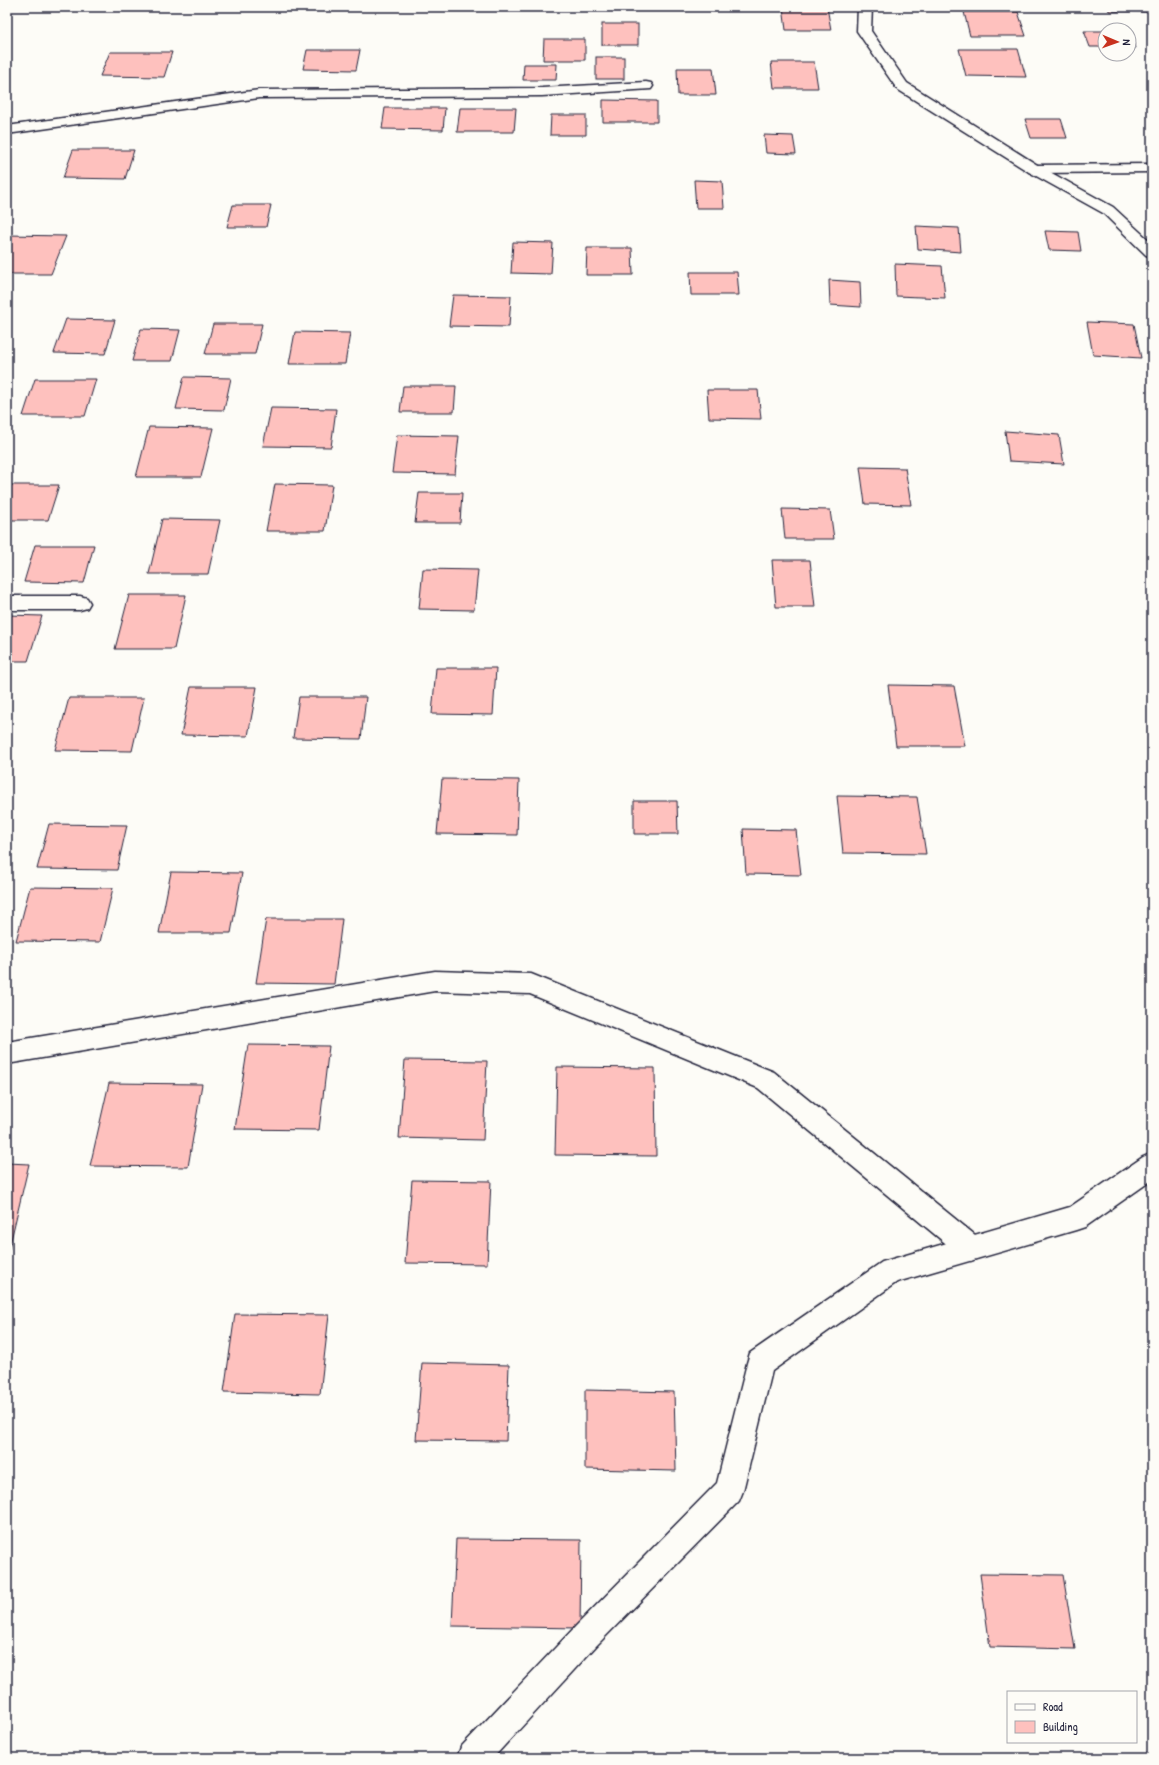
<svg xmlns="http://www.w3.org/2000/svg" width="1159" height="1765" font-family="'Patrick Hand',sans-serif">
  <style>
    .building { fill: #fec1be; stroke: #22223b }
    .lines { fill: none; stroke-linecap: round; stroke-linejoin: round }
    .minor-casing { stroke: #22223b; stroke-width: 3 }
    .tertiary-casing { stroke: #22223b; stroke-width: 3 }
    .minor { fill: #fdfcf7; fill-rule: evenodd }
    .tertiary { fill: #fdfcf7; fill-rule: evenodd }
  </style>
  <rect width="100%" height="100%" fill="#fdfcf7"/>
  <filter id="ink" filterUnits="userSpaceOnUse"><feTurbulence type="fractalNoise" baseFrequency=".025" numOctaves="2"/><feDisplacementMap in="SourceGraphic" scale="8" xChannelSelector="R" yChannelSelector="G"/><feConvolveMatrix kernelMatrix="1 2 1 2 8 2 1 2 1" color-interpolation-filters="sRGB"/></filter>
  <g filter="url(#ink)">
    <g class="building">
      <path d="M783,7h44l4,23h-45z"/>
      <path d="M1108,7h39l2,5 -40,-1z"/>
      <path d="M964,12h54l8,24h-56z"/>
      <rect x="602" y="24" width="36" height="21"/>
      <path d="M1084,31h21v16h-15z"/>
      <path d="M1129,31h1l6,17 -7,-1z"/>
      <path d="M544,39h41v21h-42z"/>
      <path d="M959,49h59l8,28 -60,-1z"/>
      <path d="M307,50h53l-4,20 -53,-1z"/>
      <path d="M110,52h62l-8,25 -64,-1z"/>
      <rect x="596" y="57" width="28" height="22"/>
      <path d="M771,62h43l4,26h-44z"/>
      <path d="M524,64h33l-1,16h-33z"/>
      <path d="M677,68h36l3,27h-38z"/>
      <path d="M603,100l54,1v21h-54z"/>
      <path d="M385,108h60l-2,22 -61,-1z"/>
      <path d="M460,108h56l-2,24h-57z"/>
      <path d="M551,115h35v20h-36z"/>
      <path d="M1025,119h36l6,19h-36z"/>
      <path d="M764,135l29,1 3,18 -30,-1z"/>
      <path d="M73,150h61l-9,29 -62,-1z"/>
      <path d="M694,180l28,1 2,27h-28z"/>
      <path d="M233,205h38l-5,22h-39z"/>
      <path d="M916,226l43,2 2,24 -43,-3z"/>
      <path d="M1045,231l33,1 3,19 -32,-1z"/>
      <path d="M7,235l59,1 -15,38h-44z"/>
      <path d="M513,242l40,1 -2,31 -40,-1z"/>
      <path d="M587,248h45l1,27h-47z"/>
      <path d="M895,264l47,2 3,32 -49,-2z"/>
      <path d="M690,272h47l2,23h-48z"/>
      <path d="M829,280l31,2 1,25 -31,-2z"/>
      <path d="M453,295l58,1 -2,31 -60,-1z"/>
      <path d="M66,319l49,1 -10,34 -51,-1z"/>
      <path d="M1087,322l47,2 7,34 -48,-3z"/>
      <path d="M213,324h49l-7,30h-50z"/>
      <path d="M141,329l39,1 -8,31h-40z"/>
      <path d="M295,332l55,1 -5,31h-56z"/>
      <path d="M184,377l47,1 -7,32 -48,-1z"/>
      <path d="M35,379h61l-11,37h-62z"/>
      <path d="M403,386h53l-2,26h-54z"/>
      <path d="M707,390h51l3,29 -52,-1z"/>
      <path d="M271,408l65,1 -5,38 -68,-1z"/>
      <path d="M149,427l64,1 -12,49h-65z"/>
      <path d="M1005,431l54,4 5,29 -55,-3z"/>
      <path d="M397,435l62,1 -4,38 -63,-1z"/>
      <path d="M860,467l45,1 6,37 -46,-1z"/>
      <path d="M275,484l57,1 -7,46h-59z"/>
      <path d="M7,485h52l-11,35h-41z"/>
      <path d="M419,493h43l-2,30h-45z"/>
      <path d="M782,509l48,1 4,29h-49z"/>
      <path d="M162,519l58,1 -12,54h-59z"/>
      <path d="M35,545h59l-10,38 -60,-1z"/>
      <path d="M772,560h38l5,47h-39z"/>
      <path d="M423,569l55,1 -4,40 -55,-1z"/>
      <path d="M129,595h57l-12,54h-59z"/>
      <path d="M7,615l35,1 -14,45h-21z"/>
      <path d="M436,668h60l-3,47 -61,-1z"/>
      <path d="M888,685l66,1 11,60h-69z"/>
      <path d="M191,687h66l-9,49 -67,-1z"/>
      <path d="M299,697h67l-5,42 -68,-1z"/>
      <path d="M69,698h75l-12,53 -77,-1z"/>
      <path d="M442,779l77,1 -2,55 -80,-1z"/>
      <path d="M837,796l80,1 9,57 -83,-1z"/>
      <path d="M634,801h43l1,33h-44z"/>
      <path d="M49,824l78,1 -10,45 -80,-1z"/>
      <path d="M743,829l53,1 5,45 -55,-1z"/>
      <path d="M171,872l71,1 -11,60h-72z"/>
      <path d="M30,887l83,1 -13,54 -84,-1z"/>
      <path d="M266,919h76l-8,65 -78,-1z"/>
      <path d="M248,1045l81,1 -10,84 -84,-1z"/>
      <path d="M405,1060l82,1 -4,79 -84,-2z"/>
      <path d="M557,1067l98,1 1,88 -101,-1z"/>
      <path d="M109,1083l93,1 -14,83 -98,-1z"/>
      <path d="M7,1163l22,1 -22,93z"/>
      <path d="M412,1180l79,1 -4,83 -82,-1z"/>
      <path d="M235,1314l94,1 -9,79 -96,-2z"/>
      <path d="M422,1363l87,2 -3,76 -90,-1z"/>
      <path d="M585,1390l89,2 2,79 -91,-2z"/>
      <path d="M456,1539l125,1 -1,88 -128,-2z"/>
      <path d="M980,1574l83,1 12,74 -85,-2z"/>
    </g>
    <g class="lines">
      <g class="minor-casing">
        <g id="minor">
          <path d="M646,82l5,1 2,3 -2,3 -109,7 -283,2 -252,36v-8l252,-36 283,-2z"/>
          <path d="M1152,164v8l-118,1 -5,-1 -2,-3 2,-3 5,-1z"/>
          <path d="M7,596h73l7,2 3,5 -3,5 -7,2h-73z"/>
          <path d="M435,971l96,3 243,98 206,167 4,9 -4,9 -9,4 -9,-4 -204,-169 -228,-94 -95,-3 -428,73v-22z"/>
        </g>
      </g>
      <g class="tertiary-casing">
        <g id="tertiary">
          <path d="M858,7h14l-1,24 36,52 132,83 74,41 39,36v14l-6,-2 -43,-42 -74,-41 -132,-83 -40,-58z"/>
          <path d="M1152,1153v27l-67,47 -9,3 -179,52 -125,89 -29,120 -4,10 -143,145 -103,112h-36l4,-11 115,-121 141,-143 30,-120 3,-10 132,-91 188,-55 73,-50z"/>
        </g>
      </g>
      <use href="#minor" class="minor"/>
      <use href="#tertiary" class="tertiary"/>
    </g>
  </g>
  <rect width="1159" height="1765" fill="none" stroke="#fdfcf7" stroke-width="24"/>
  <rect x="12" y="12" width="1135" height="1741" fill="none" stroke="#22223b" stroke-width="1.5" filter="url(#ink)"/>
  <rect x="1007" y="1691" width="130" height="52" fill="#fdfcf7" stroke="#a5a5ac"/>
  <rect x="1015" y="1704" width="20" height="6" fill="#fdfcf7" stroke="#a5a5ac"/>
  <text x="1043" y="1711" font-size="12" fill="#22223b">Road</text>
  <rect x="1015" y="1721" width="20" height="12" fill="#fec1be" stroke="#a5a5ac"/>
  <text x="1043" y="1731" font-size="12" fill="#22223b">Building</text>
  <g transform="translate(1117 42) rotate(92)"><circle r="19" fill="#fdfcf7" stroke="#a5a5ac"/>
  <path d="M0-3L7 15L0 10L-7 15Z" fill="#c8321e"/>
  <text y="-6" font-size="11" font-weight="bold" text-anchor="middle" fill="#22223b">N</text>
  </g>
</svg>
